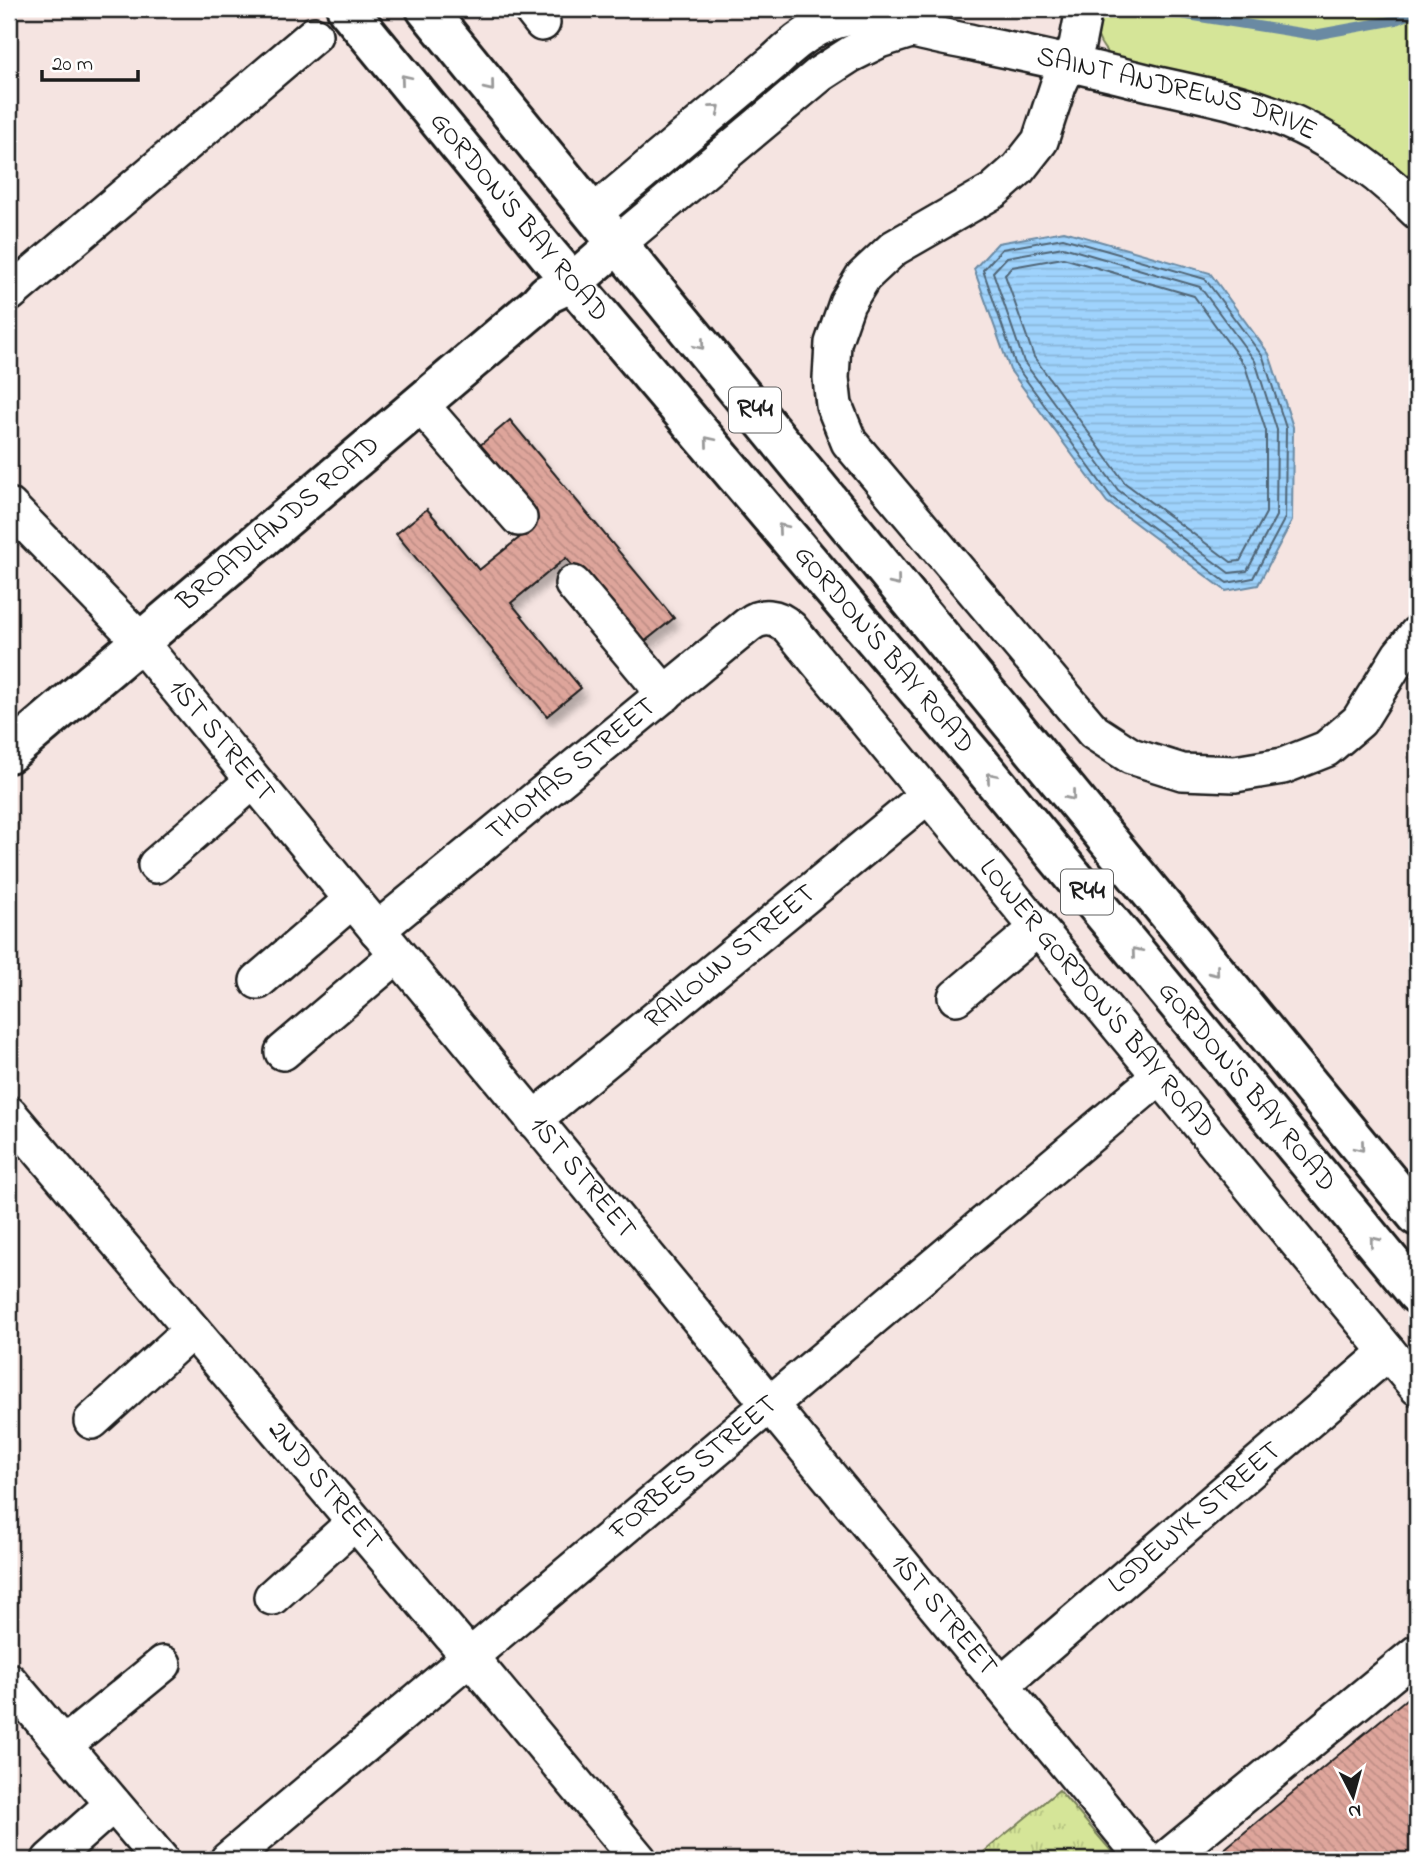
<svg xmlns="http://www.w3.org/2000/svg" width="1426" height="1869" font-family="'Indie Flower',sans-serif">
  <style>
    .grass { fill: url(#grass-tufts); stroke: #78805a; stroke-width: 2 }
    .park { fill: #d5e598; stroke: #78805a; stroke-width: 2 }
    .water { fill: url(#water-rules); stroke: #6b8aa3; stroke-width: 2 }
    .lines { fill: none; stroke-linecap: round; stroke-linejoin: round }
    .shore { stroke: #506576; stroke-width: 2 }
    .stream { stroke: #6b8aa3; stroke-width: 10 }
    .building { fill: url(#building-back-hatch); stroke: #1c1c1c; stroke-width: 2; filter: url(#shadow) }
    .minor-casing { stroke: #1c1c1c; stroke-width: 40 }
    .major-casing { stroke: #1c1c1c; stroke-width: 44 }
    .minor { stroke: #fff; stroke-width: 35 }
    .major { stroke: #fff; stroke-width: 38 }
    .oneway { stroke: #999 }
    .labels { text-anchor: middle; dominant-baseline: central; stroke-width: 5; stroke-linejoin: round; paint-order: stroke }
    .shield { fill: #fff; stroke: #606060; stroke-width: 2 }
    .shield-label { font-size: 26px; font-weight: bold; fill: #1c1c1c }
    .street-label { font-size: 28px; fill: #1c1c1c; stroke: #fff }
  </style>
  <defs>
    <pattern id="grass-tufts" width="24" height="20" patternUnits="userSpaceOnUse" patternTransform="scale(1.75)"><rect width="24" height="20" fill="#d5e598"/><path d="M3 7l-1-3M5 7V3M7 7l1-3M15 17l-1-3M17 17v-4M19 17l1-3" fill="none" stroke="#b6c482"/></pattern>
    <pattern id="water-rules" width="6" height="5" patternUnits="userSpaceOnUse" patternTransform="scale(1.75)"><rect width="6" height="5" fill="#9fd3fd"/><path d="M0 2.5h6" fill="none" stroke="#88b5d8"/></pattern>
    <pattern id="building-back-hatch" width="6" height="6" patternUnits="userSpaceOnUse" patternTransform="scale(1.75)"><rect width="6" height="6" fill="#dea59b"/><path d="M-1 5l2 2M0 0l6 6M5-1l2 2" fill="none" stroke="#be8d85"/></pattern>
    <filter id="shadow"><feDropShadow dx="4.5" dy="8" stdDeviation="3.5" flood-color="#0004"/></filter>
  </defs>
  <rect width="100%" height="100%" fill="#f5e4e1"/>
  <filter id="ink" filterUnits="userSpaceOnUse"><feTurbulence type="fractalNoise" baseFrequency=".0143" numOctaves="2"/><feDisplacementMap in="SourceGraphic" scale="14" xChannelSelector="R" yChannelSelector="G"/><feConvolveMatrix kernelMatrix="1 2 1 2 8 2 1 2 1" color-interpolation-filters="sRGB"/></filter>
  <g filter="url(#ink)">
    <path class="grass" d="M1059,1790l60,70h-145z"/>
    <path class="park" d="M1098,9h319v182l-302,-131c-18,-16 -21,-27 -17,-51z"/>
    <path class="water" d="M1064,231l146,42 59,81 24,73 -1,94 -34,64 -32,6 -119,-89 -97,-132 -36,-101 24,-26z"/>
    <g class="lines">
      <g class="shore">
        <path d="M1063,238l142,41 58,78 23,71 -1,90 -32,60 -26,5 -116,-86 -95,-131 -33,-96 19,-21z"/>
        <path d="M1063,247l137,40 55,74 22,69 -1,86 -29,55 -18,2 -111,-83 -94,-128 -31,-90 14,-15z"/>
        <path d="M1063,258l131,38 51,70 21,65v82l-26,48 -9,1 -106,-79 -91,-126 -29,-82 7,-8z"/>
      </g>
      <path class="stream" d="M1150,9l164,26 82,-15 14,-6 6,-5"/>
    </g>
    <g class="building">
      <path d="M510,420l164,198 -35,28 -73,-88 -55,45 70,85 -34,28 -151,-182 31,-25 52,61 55,-44 -62,-74z"/>
      <path d="M1417,1690v170h-206z"/>
    </g>
    <g class="lines">
      <g class="minor-casing">
        <g id="minor">
          <path d="M531,9l11,14"/>
          <path d="M1084,9l-7,36 -19,41 -18,55 -22,28 -25,22 -99,57 -31,29 -16,26 -14,40 -2,35 3,27 15,37 245,290 37,24 51,16 53,2 48,-8 43,-17 33,-28 41,-66 17,-21"/>
          <path id="s1" d="M593,214l183,-154c22,-22 50,-42 82,-43 18,0 35,8 52,12 22,6 45,10 68,15 59,12 117,25 176,40 28,6 55,12 83,19 69,18 131,58 180,108"/>
          <path d="M617,244l203,-170 31,-20 28,-14 32,-10"/>
          <path d="M9,294l305,-259"/>
          <path d="M420,404l99,114"/>
          <path id="s2" d="M9,506l119,122 1018,1232"/>
          <path d="M573,584l92,110"/>
          <path d="M156,865l97,-84"/>
          <path id="s3" d="M377,930l371,-305c14,-11 29,-9 42,3l627,759"/>
          <path d="M258,981l94,-81"/>
          <path d="M956,997l82,-69"/>
          <path d="M283,1052l114,-97"/>
          <path id="s4" d="M9,1114l460,542 170,204"/>
          <path id="s5" d="M533,1120l395,-325"/>
          <path d="M92,1421l100,-91"/>
          <path d="M272,1597l83,-75"/>
          <path d="M9,1681l152,179"/>
          <path id="s6" d="M1001,1685l387,-333"/>
          <path d="M64,1745l99,-81"/>
          <path d="M50,1860l63,-56"/>
          <path id="s7" d="M228,1860l932,-784"/>
          <path d="M1165,1860l252,-207"/>
        </g>
      </g>
      <g class="major-casing">
        <g id="major">
          <path id="s8" d="M347,9l202,246 428,505 440,534"/>
          <path d="M426,9l167,205 824,1002"/>
          <path id="s9" d="M9,753l529,-449 9,-10 26,-12 44,-38"/>
        </g>
      </g>
      <use href="#minor" class="minor"/>
      <use href="#major" class="major"/>
    </g>
    <defs><path id="oneway-chevron" d="M-2-3.5L2.5 0L-2 3.5" fill="none" stroke-width="1.6" stroke-linecap="round" stroke-linejoin="round" transform="scale(1.75)"/></defs>
    <g class="oneway">
      <use href="#oneway-chevron" transform="translate(405 79) rotate(-130)"/>
      <use href="#oneway-chevron" transform="translate(490 87) rotate(51)"/>
      <use href="#oneway-chevron" transform="translate(716 109) rotate(-40)"/>
      <use href="#oneway-chevron" transform="translate(700 345) rotate(50)"/>
      <use href="#oneway-chevron" transform="translate(709 441) rotate(-130)"/>
      <use href="#oneway-chevron" transform="translate(782 528) rotate(-130)"/>
      <use href="#oneway-chevron" transform="translate(896 582) rotate(51)"/>
      <use href="#oneway-chevron" transform="translate(991 777) rotate(-130)"/>
      <use href="#oneway-chevron" transform="translate(1071 796) rotate(51)"/>
      <use href="#oneway-chevron" transform="translate(1136 952) rotate(-130)"/>
      <use href="#oneway-chevron" transform="translate(1215 972) rotate(51)"/>
      <use href="#oneway-chevron" transform="translate(1360 1147) rotate(50)"/>
      <use href="#oneway-chevron" transform="translate(1374 1241) rotate(-129)"/>
    </g>
  </g>
  <g class="labels">
    <g class="shield">
      <rect x="729" y="387.5" width="52" height="45" rx="5"/>
      <rect x="1061" y="869.5" width="52" height="45" rx="5"/>
    </g>
    <g class="shield-label">
      <text x="755" y="410">R44</text>
      <text x="1087" y="892">R44</text>
    </g>
    <g class="street-label">
      <text stroke="none"><textPath href="#s1" startOffset="662">SAINT ANDREWS DRIVE</textPath></text>
      <text stroke="none"><textPath href="#s8" startOffset="270">GORDON'S BAY ROAD</textPath></text>
      <text stroke="none"><textPath href="#s9" startOffset="354">BROADLANDS ROAD</textPath></text>
      <text stroke="none"><textPath href="#s8" startOffset="836">GORDON'S BAY ROAD</textPath></text>
      <text stroke="none"><textPath href="#s2" startOffset="317">1ST STREET</textPath></text>
      <text stroke="none"><textPath href="#s3" startOffset="252">THOMAS STREET</textPath></text>
      <text stroke="none"><textPath href="#s5" startOffset="256">RAILOUN STREET</textPath></text>
      <text stroke="none"><textPath href="#s3" startOffset="1008">LOWER GORDON'S BAY ROAD</textPath></text>
      <text stroke="none"><textPath href="#s8" startOffset="1404">GORDON'S BAY ROAD</textPath></text>
      <text stroke="none"><textPath href="#s2" startOffset="884">1ST STREET</textPath></text>
      <text stroke="none"><textPath href="#s7" startOffset="609">FORBES STREET</textPath></text>
      <text stroke="none"><textPath href="#s4" startOffset="488">2ND STREET</textPath></text>
      <text stroke="none"><textPath href="#s6" startOffset="256">LODEWYK STREET</textPath></text>
      <text stroke="none"><textPath href="#s2" startOffset="1451">1ST STREET</textPath></text>
    </g>
  </g>
  <rect width="1426" height="1869" fill="none" stroke="#fff" stroke-width="35"/>
  <rect x="18" y="18" width="1391" height="1834" fill="none" stroke="#1c1c1c" stroke-width="2.5" filter="url(#ink)"/>
  <g transform="translate(1353 1796) rotate(174)" stroke="#ffffff" stroke-width="5" paint-order="stroke">
  <path d="M0-5L12 26L0 18L-12 26Z" fill="#1c1c1c"/>
  <text y="-10" font-size="19" font-weight="bold" text-anchor="middle" fill="#1c1c1c">N</text>
  </g>
  <path d="M42 70v10h96v-10" fill="none" stroke="#1c1c1c" stroke-width="3.5"/>
  <text x="52" y="70" font-size="21" fill="#1c1c1c" stroke="#ffffff" stroke-width="5" paint-order="stroke">20 m</text>
</svg>
